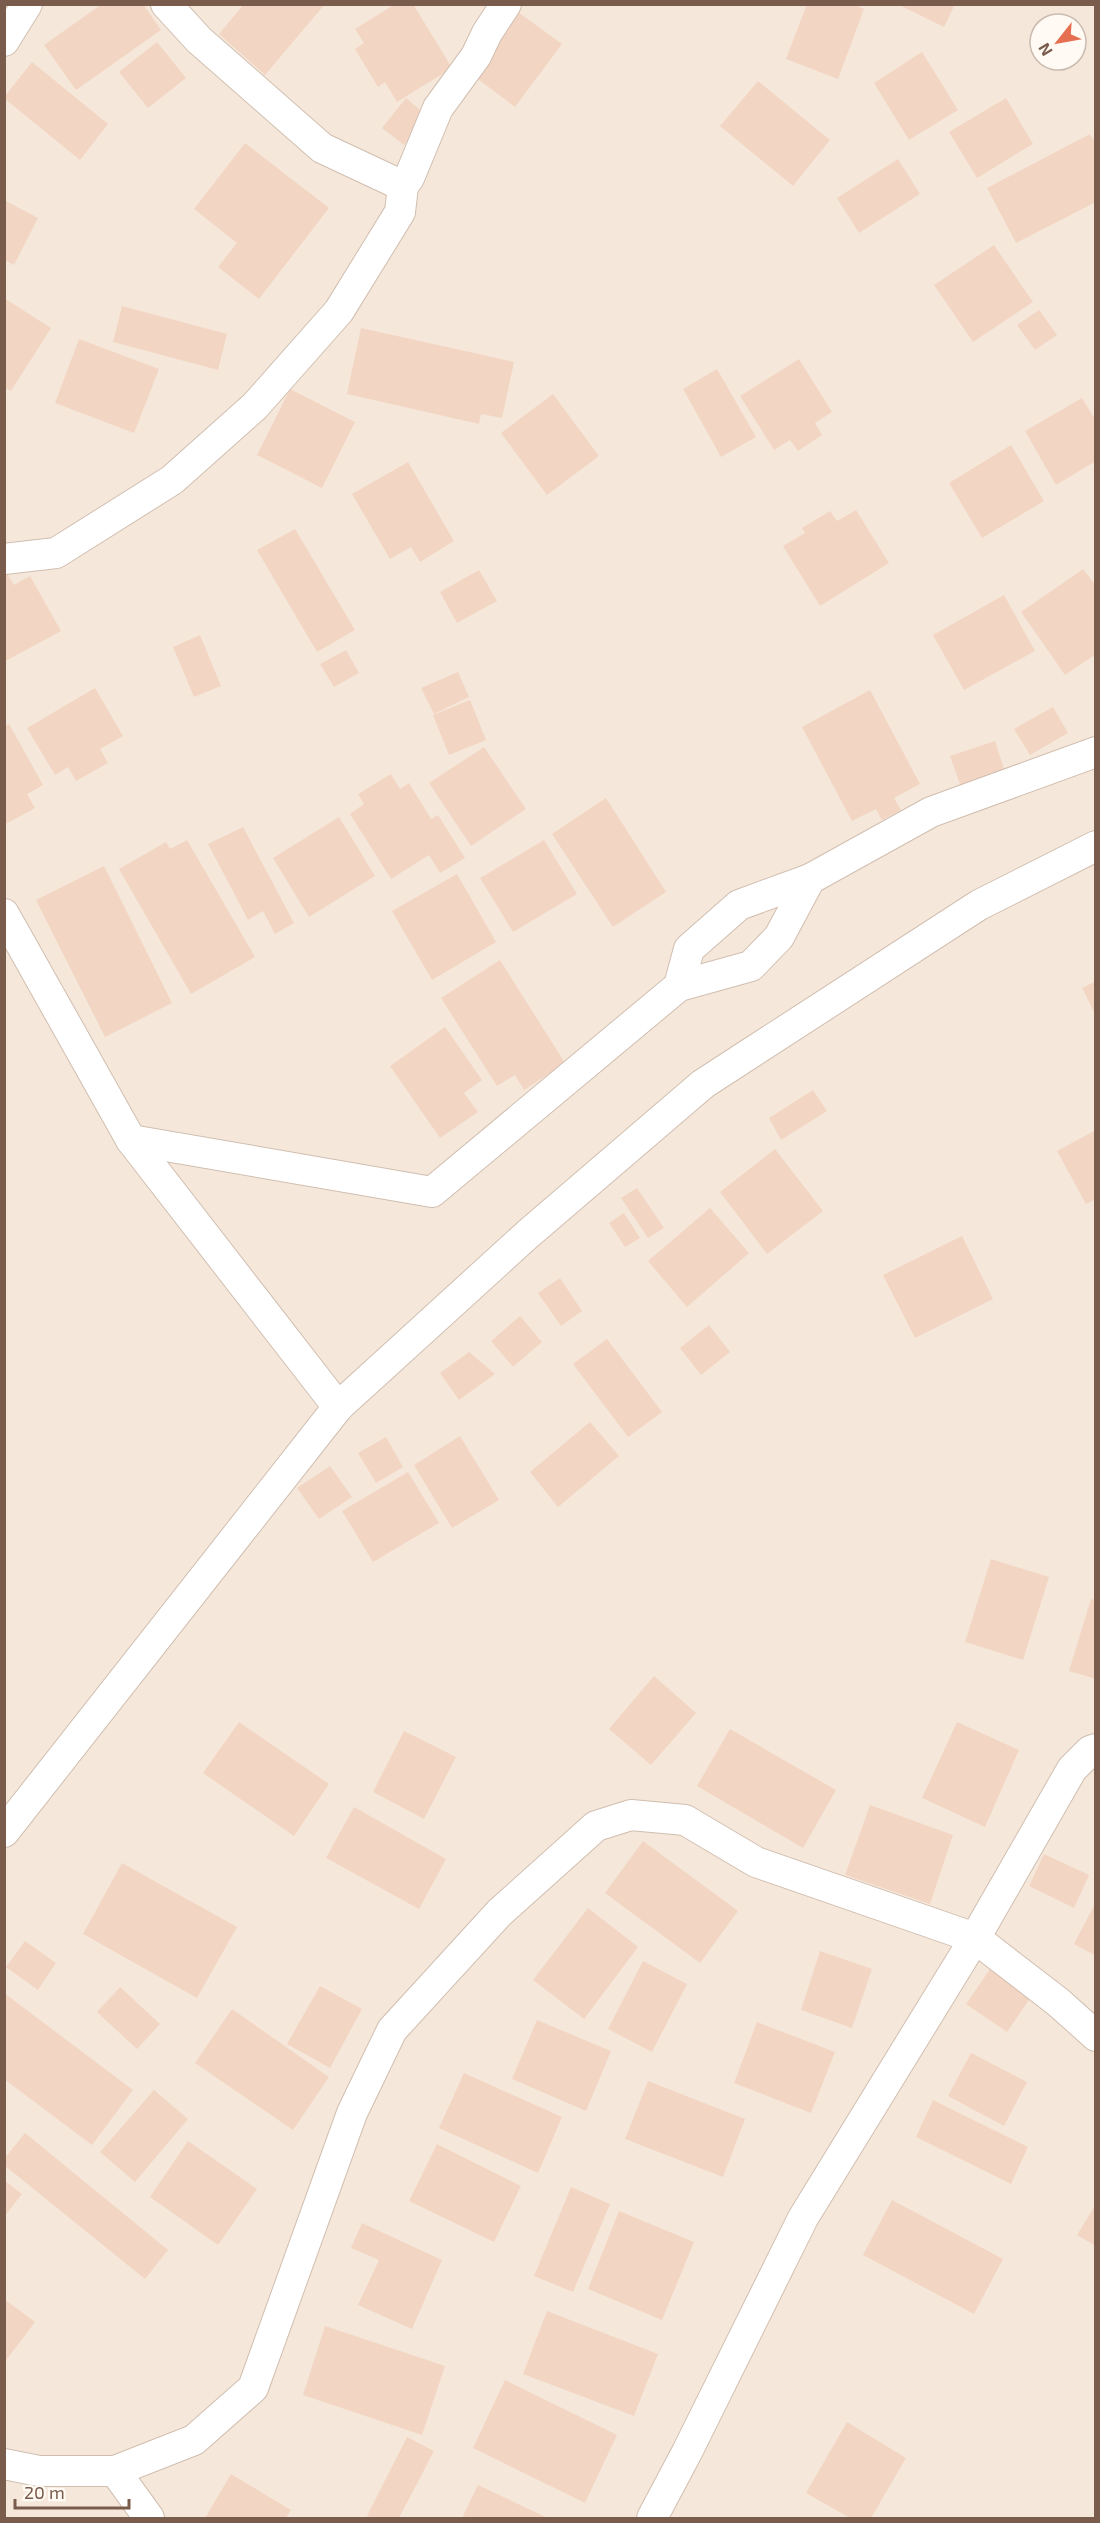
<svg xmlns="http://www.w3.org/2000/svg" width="1100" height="2523" font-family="'Exo 2',sans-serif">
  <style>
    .residential { fill: #f5e8da; fill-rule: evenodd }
    .building { fill: #f3d5c3 }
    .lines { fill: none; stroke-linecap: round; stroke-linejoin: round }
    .minor-casing { stroke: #d1beb0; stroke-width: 32 }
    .minor { stroke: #fff; stroke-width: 30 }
  </style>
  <rect width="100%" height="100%" fill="#fdf6ec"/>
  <path class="residential" d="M5,5h1090v2513h-1090zM1040,24h36v36h-36z"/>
  <g class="building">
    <path d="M102,4h41l18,26 -85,60 -32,-45z"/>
    <path d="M244,4h81l-60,71 -46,-41z"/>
    <path d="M395,4h18l39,64 -55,34 -12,-20 -7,5 -23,-38 9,-6 -9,-14z"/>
    <path d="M807,4h46l11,5 -26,70 -52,-20z"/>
    <path d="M897,4h58l-11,23z"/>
    <path d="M518,12l44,32 -47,63 -44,-33z"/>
    <path d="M157,42l29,36 -38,30 -29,-36z"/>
    <path d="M922,52l36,58 -49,30 -35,-57z"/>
    <path d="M32,62l76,62 -28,36 -75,-61v-3z"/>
    <path d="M758,81l72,59 -37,46 -73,-60z"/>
    <path d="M406,98l21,18 -23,29 -22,-17z"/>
    <path d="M1006,98l27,46 -56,34 -28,-46z"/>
    <path d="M1090,134l6,10v58l-80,41 -29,-55z"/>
    <path d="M245,143l84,65 -70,91 -41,-32 19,-24 -43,-34z"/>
    <path d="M898,159l22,35 -61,39 -22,-35z"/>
    <path d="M4,200l34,18 -24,47 -10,-5z"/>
    <path d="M994,245l39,57 -60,40 -39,-57z"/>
    <path d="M4,298l47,30 -40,63 -7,-4z"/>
    <path d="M122,306l105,28 -9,36 -105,-28z"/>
    <path d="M1039,310l18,25 -22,15 -18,-25z"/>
    <path d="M361,328l153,34 -12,56 -21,-4 -2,10 -132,-30z"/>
    <path d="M79,339l80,30 -25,64 -79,-30z"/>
    <path d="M799,359l33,53 -17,11 7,12 -24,16 -8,-11 -16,10 -34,-54z"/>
    <path d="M717,369l39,68 -35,20 -38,-68z"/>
    <path d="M290,389l65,33 -33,66 -65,-33z"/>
    <path d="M553,394l46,62 -52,39 -46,-62z"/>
    <path d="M1082,398l14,23v40l-40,24 -31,-54z"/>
    <path d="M1011,445l33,56 -62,37 -33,-55z"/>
    <path d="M408,462l46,79 -34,21 -9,-15 -21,12 -38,-65z"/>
    <path d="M856,510l33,53 -69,43 -37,-60 22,-13 -3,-5 28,-17 7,10z"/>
    <path d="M295,529l60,101 -38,22 -60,-102z"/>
    <path d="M1083,569l13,17v68l-31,21 -44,-63z"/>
    <path d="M479,570l18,31 -40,22 -17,-31z"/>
    <path d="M6,572l8,13 16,-9 31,55 -57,31z"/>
    <path d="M1004,595l31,56 -71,39 -31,-55z"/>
    <path d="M200,635l21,51 -27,11 -21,-50z"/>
    <path d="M346,650l13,23 -25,14 -14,-23z"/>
    <path d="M458,672l11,25 -35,17 -13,-26z"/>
    <path d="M95,688l28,48 -23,13 8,14 -32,18 -8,-14 -13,8 -28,-47z"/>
    <path d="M870,690l50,94 -26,14 7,12 -19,10 -6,-11 -24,12 -50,-94z"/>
    <path d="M470,700l16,40 -37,15 -16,-40z"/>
    <path d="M1053,707l15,26 -38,22 -16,-26z"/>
    <path d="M9,724l34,61 -16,9 8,14 -31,17v-99z"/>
    <path d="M995,741l10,31 -44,15 -11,-31z"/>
    <path d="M484,747l42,62 -55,37 -42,-63z"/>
    <path d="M391,774l9,15 9,-6 22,36 7,-4 27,43 -25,15 -11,-18 -38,24 -41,-65 14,-10 -6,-10z"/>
    <path d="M606,798l60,94 -53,35 -61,-93z"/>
    <path d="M339,817l36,59 -66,41 -36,-59z"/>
    <path d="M243,827l51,96 -19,11 -12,-23 -15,9 -40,-76z"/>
    <path d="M187,840l68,117 -64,37 -72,-125 47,-27 4,7z"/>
    <path d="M544,840l33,54 -64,38 -33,-54z"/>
    <path d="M104,866l68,137 -67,34 -69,-137z"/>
    <path d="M457,874l39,68 -64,38 -40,-69z"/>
    <path d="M500,960l65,103 -41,27 -9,-15 -18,11 -56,-88z"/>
    <path d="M1096,981v35l-14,-28z"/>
    <path d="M445,1027l37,53 -18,13 14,19 -38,26 -50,-72z"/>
    <path d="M813,1090l14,21 -46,29 -12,-22z"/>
    <path d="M1096,1130v69l-10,5 -29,-53z"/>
    <path d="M775,1149l48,62 -56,43 -47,-62z"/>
    <path d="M637,1188l27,40 -16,10 -27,-40z"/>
    <path d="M710,1208l39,45 -62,54 -39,-46z"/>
    <path d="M624,1213l16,25 -15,9 -16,-24z"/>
    <path d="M962,1236l31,63 -78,39 -32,-63z"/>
    <path d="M560,1278l22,33 -21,15 -23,-33z"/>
    <path d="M520,1316l22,26 -29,25 -22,-26z"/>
    <path d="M709,1325l21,27 -29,23 -21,-27z"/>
    <path d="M607,1339l55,73 -34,25 -55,-73z"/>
    <path d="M469,1352l26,22 -36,26 -19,-27z"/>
    <path d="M590,1422l29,34 -61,51 -28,-35z"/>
    <path d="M460,1436l39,64 -47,28 -38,-63z"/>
    <path d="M386,1437l17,30 -27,16 -18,-30z"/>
    <path d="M330,1466l22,31 -33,22 -22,-31z"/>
    <path d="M408,1472l31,51 -66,39 -31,-51z"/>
    <path d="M991,1559l58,18 -26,83 -58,-18z"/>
    <path d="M1091,1599l5,2v78l-27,-8z"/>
    <path d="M654,1676l42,37 -45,52 -42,-36z"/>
    <path d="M239,1722l90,62 -35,52 -91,-63z"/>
    <path d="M957,1722l62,28 -34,77 -63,-29z"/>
    <path d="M730,1729l106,61 -33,58 -106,-62z"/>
    <path d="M404,1731l52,26 -32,62 -51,-27z"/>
    <path d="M870,1805l83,30 -23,69 -85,-29z"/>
    <path d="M354,1807l92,52 -27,50 -93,-51z"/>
    <path d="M643,1841l95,70 -38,52 -95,-70z"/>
    <path d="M1044,1854l45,21 -15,33 -45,-22z"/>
    <path d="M122,1863l115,64 -40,71 -114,-64z"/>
    <path d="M1096,1902v54l-22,-12z"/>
    <path d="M588,1908l50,39 -54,72 -51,-39z"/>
    <path d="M25,1941l31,22 -18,27 -32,-23z"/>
    <path d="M820,1951l52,18 -20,59 -51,-18z"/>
    <path d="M643,1961l44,23 -35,68 -44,-23z"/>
    <path d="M990,1969l41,28 -24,35 -41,-28z"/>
    <path d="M320,1986l42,23 -32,59 -43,-24z"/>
    <path d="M120,1987l40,37 -23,25 -40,-37z"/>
    <path d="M4,1993l129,97 -41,55 -88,-66z"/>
    <path d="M232,2009l97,68 -36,53 -98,-67z"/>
    <path d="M537,2020l74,31 -25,60 -74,-32z"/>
    <path d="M757,2022l78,30 -24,61 -77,-30z"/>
    <path d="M971,2053l56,29 -23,44 -56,-30z"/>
    <path d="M464,2073l98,44 -24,56 -99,-45z"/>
    <path d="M648,2081l97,38 -22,58 -98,-38z"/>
    <path d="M154,2090l34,29 -53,63 -35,-30z"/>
    <path d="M933,2100l95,47 -17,37 -95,-47z"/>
    <path d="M25,2133l143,117 -23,29 -141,-114v-6z"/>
    <path d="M188,2141l69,48 -39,56 -68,-48z"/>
    <path d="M437,2144l84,42 -27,56 -85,-41z"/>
    <path d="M4,2180l18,14 -18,23z"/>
    <path d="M571,2187l39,17 -37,88 -39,-16z"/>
    <path d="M892,2200l111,59 -29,55 -111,-59z"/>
    <path d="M1096,2204v42l-19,-11z"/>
    <path d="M619,2211l75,31 -32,78 -74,-31z"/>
    <path d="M362,2223l80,37 -30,69 -54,-24 21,-45 -28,-12z"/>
    <path d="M4,2299l31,23 -31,41z"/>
    <path d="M547,2311l111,43 -24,62 -111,-42z"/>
    <path d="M325,2326l120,40 -23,69 -119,-40z"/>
    <path d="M505,2380l112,55 -32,68 -112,-55z"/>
    <path d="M847,2422l59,36 -35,60h-21l-44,-25z"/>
    <path d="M407,2437l27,14 -35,67h-27l-5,-2z"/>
    <path d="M231,2474l60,36 -5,8h-81z"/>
    <path d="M478,2485l70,33h-86z"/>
  </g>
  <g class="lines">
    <g class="minor-casing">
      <g id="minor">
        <path d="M166,4l33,36 123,108 81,38"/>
        <path d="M4,41l23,-37"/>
        <path d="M4,559l52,-6 116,-73 83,-74 84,-95 61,-99 3,-26 6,-8 29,-70 38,-52 11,-23 19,-29"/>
        <path d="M4,914l127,226 207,267"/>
        <path d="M679,986l10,-37 50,-44 71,-26"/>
        <path d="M131,1140l301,52 247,-206 72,-20 28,-29 31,-58 121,-67 165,-60"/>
        <path d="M4,1832l334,-425 190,-173 175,-150 276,-179 117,-59"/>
        <path d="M4,2464l35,7h76l79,-31 59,-52 99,-275 40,-83 107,-117 97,-87 35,-11 54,5 71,42 219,76 83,64 38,34"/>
        <path d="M115,2471l34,47"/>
        <path d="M652,2518l35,-66 116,-234 172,-280 97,-169 18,-18 6,-2"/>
      </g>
    </g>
    <use href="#minor" class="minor"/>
  </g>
  <rect width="1100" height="2523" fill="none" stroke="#7a5c4d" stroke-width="12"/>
  <g transform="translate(1058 42) rotate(239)"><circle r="28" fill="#fffaf3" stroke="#cabbb1" stroke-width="1.5"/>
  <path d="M0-4.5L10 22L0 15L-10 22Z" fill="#e76f51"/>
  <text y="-9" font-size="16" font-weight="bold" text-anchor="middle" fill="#7a5c4d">N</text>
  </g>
  <path d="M15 2499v9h114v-9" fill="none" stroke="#7a5c4d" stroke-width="3"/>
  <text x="24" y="2499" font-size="18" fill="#7a5c4d" stroke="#fffaf3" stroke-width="4.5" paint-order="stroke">20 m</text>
</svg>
